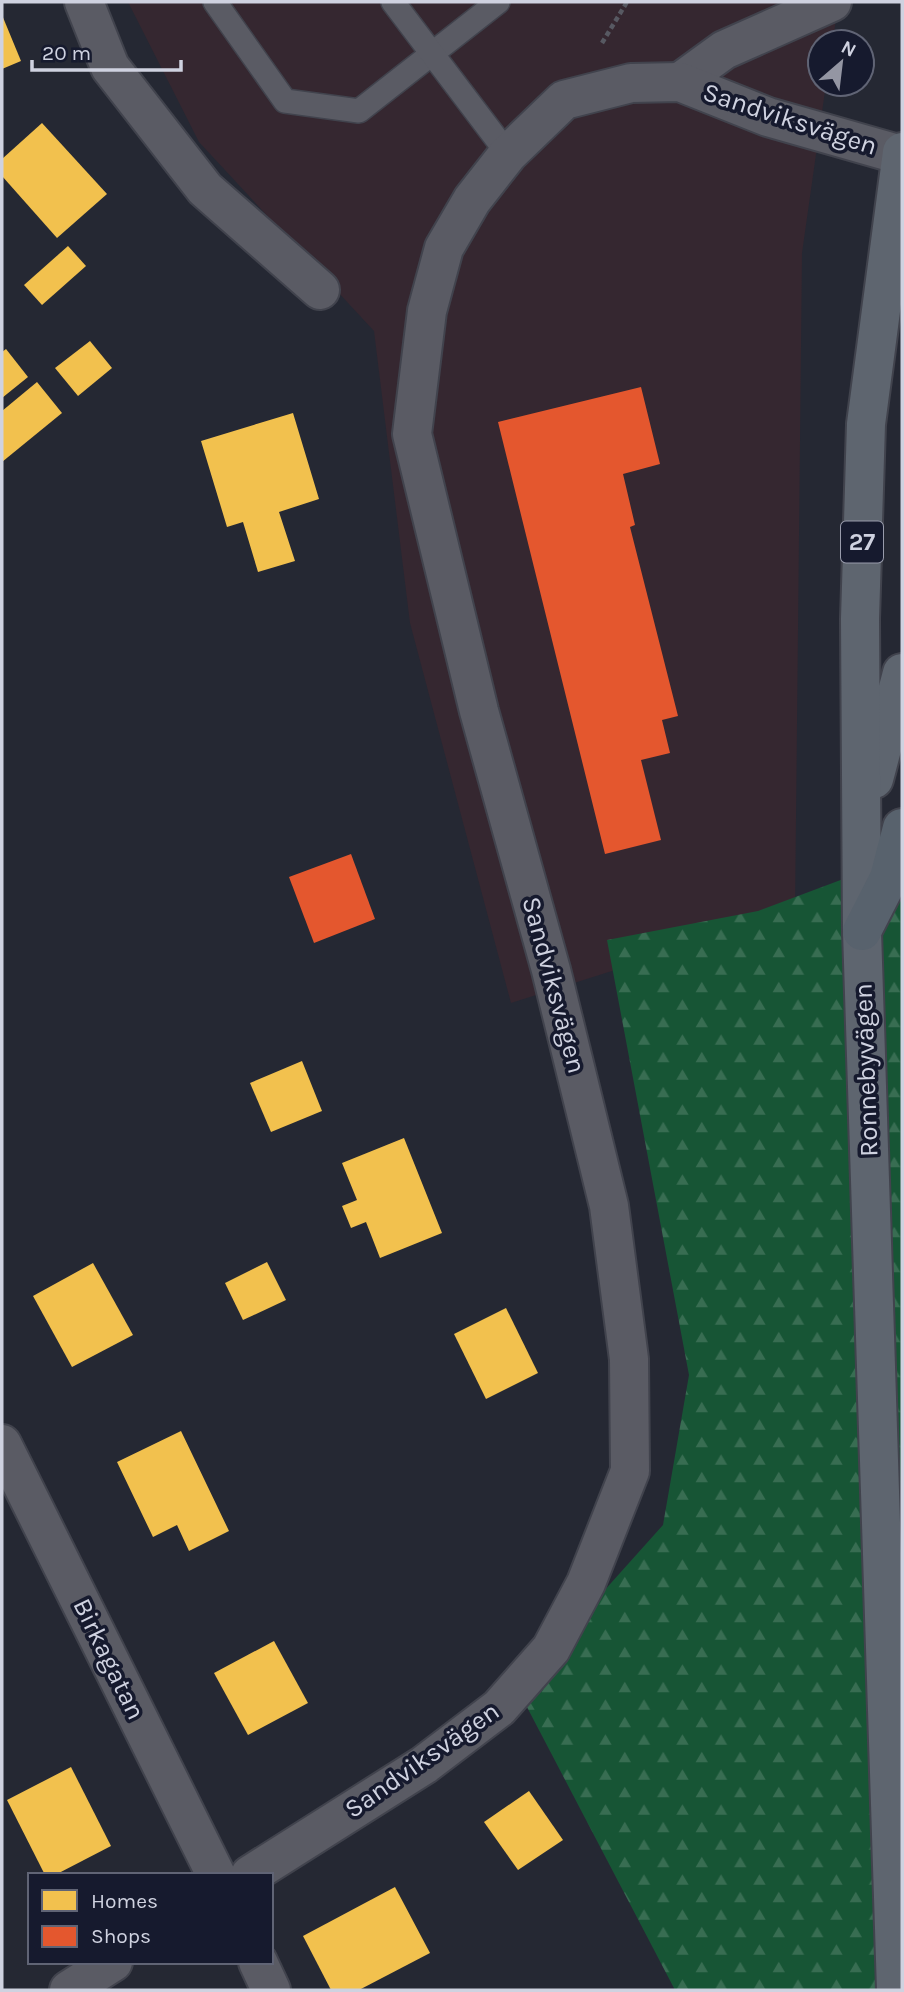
<svg xmlns="http://www.w3.org/2000/svg" width="904" height="1992" font-family="Karla,sans-serif">
  <style>
    .commercial { fill: #352730 }
    .forest { fill: url(#forest-firs) }
    .homes { fill: #f2c14e }
    .shops { fill: #e4572e }
    .lines { fill: none; stroke-linecap: round; stroke-linejoin: round }
    .lane-casing { stroke: #41434d; stroke-width: 26 }
    .street-casing { stroke: #41434d; stroke-width: 42 }
    .primary-casing { stroke: #41434d; stroke-width: 42 }
    .highway-casing { stroke: #41434d; stroke-width: 42 }
    .path { stroke: #575962; stroke-width: 4.5; stroke-dasharray: 5 3.5; stroke-linecap: butt }
    .lane { stroke: #5a5b64; stroke-width: 23 }
    .street { stroke: #5a5b64; stroke-width: 38 }
    .primary { stroke: #5e656f; stroke-width: 38 }
    .highway { stroke: #58626d; stroke-width: 38 }
    .labels { text-anchor: middle; dominant-baseline: central; stroke-width: 7; stroke-linejoin: round; paint-order: stroke }
    .shield { fill: #161a2e; stroke: #989bab; stroke-width: 2 }
    .shield-label { font-size: 24px; font-weight: bold; fill: #cfd2e0 }
    .street-label { font-size: 26px; fill: #cfd2e0; stroke: #161a2e }
  </style>
  <defs>
    <pattern id="forest-firs" width="22" height="20" patternUnits="userSpaceOnUse" patternTransform="scale(1.75)"><rect width="22" height="20" fill="#175535"/><path d="M5 1l3.5 6h-7zM16 11l3.5 6h-7z" fill="#386d52"/></pattern>
  </defs>
  <rect width="100%" height="100%" fill="#252833"/>
  <path class="commercial" d="M128,2h710l-5,40h-13v42h6l-24,169 -7,660 -284,90 -101,-380 -36,-292 -175,-189z"/>
  <path class="forest" d="M902,857v1133h-227l-158,-302 146,-163 26,-150 -82,-435 151,-29z"/>
  <g class="homes">
    <path d="M2,15l19,46 -19,8z"/>
    <path d="M42,123l65,71 -50,44 -55,-62v-17z"/>
    <path d="M68,246l18,20 -44,39 -18,-20z"/>
    <path d="M90,341l22,27 -34,28 -23,-28z"/>
    <path d="M6,349l22,28 -26,21v-46z"/>
    <path d="M37,382l25,31 -60,49v-51z"/>
    <path d="M293,413l26,86 -40,13 16,49 -37,11 -15,-50 -16,5 -26,-86z"/>
    <path d="M302,1061l20,50 -51,21 -21,-49z"/>
    <path d="M404,1138l38,95 -62,25 -14,-36 -15,6 -9,-22 15,-6 -15,-37z"/>
    <path d="M267,1262l19,38 -43,20 -18,-37z"/>
    <path d="M93,1263l40,72 -61,32 -39,-71z"/>
    <path d="M506,1308l32,65 -52,26 -32,-65z"/>
    <path d="M181,1431l48,100 -40,20 -12,-26 -24,12 -36,-75z"/>
    <path d="M274,1641l34,62 -60,32 -34,-62z"/>
    <path d="M71,1767l40,79 -56,29h-10l-38,-75z"/>
    <path d="M529,1791l34,49 -45,30 -34,-48z"/>
    <path d="M395,1887l35,66 -71,37h-28l-28,-54z"/>
  </g>
  <g class="shops">
    <path d="M641,387l19,77 -37,10 12,51 -5,2 48,189 -16,4 8,33 -29,7 20,80 -56,14 -107,-432z"/>
    <path d="M351,854l24,65 -61,24 -25,-66z"/>
  </g>
  <g class="lines">
    <g class="lane-casing">
      <g id="lane">
        <path d="M215,2l70,99 74,10 139,-109"/>
        <path d="M393,2l115,152"/>
      </g>
    </g>
    <g class="street-casing">
      <g id="street">
        <path d="M84,2l26,65 95,122 115,101"/>
        <path d="M680,82l44,-32 108,-48"/>
        <path d="M2,1444l214,431"/>
        <path d="M250,1875l174,-110 75,-57 52,-59 35,-66 44,-112 -1,-112 -20,-153 -58,-236 -72,-259 -67,-277 15,-123 17,-63 28,-48 36,-46 56,-54 67,-17 49,-1 88,35 133,38"/>
        <path d="M258,1962l13,28"/>
        <path d="M69,1990l44,-28"/>
      </g>
    </g>
    <g class="primary-casing">
      <g id="primary">
        <path d="M874,779l28,-106"/>
        <path d="M896,1990l-34,-1059 -2,-312 6,-195 36,-272"/>
      </g>
    </g>
    <g class="highway-casing">
      <path id="highway" d="M862,931l27,-53 13,-50"/>
    </g>
    <path class="path" d="M602,43l25,-41"/>
    <use href="#lane" class="lane"/>
    <use href="#street" class="street"/>
    <use href="#primary" class="primary"/>
    <use href="#highway" class="highway"/>
  </g>
  <g class="labels">
    <rect class="shield" x="841" y="521.5" width="42" height="41" rx="5"/>
    <g class="shield-label">
      <text x="862" y="542">27</text>
    </g>
    <g class="street-label">
      <text transform="translate(790 119) rotate(18)">Sandviksvägen</text>
      <text transform="translate(554 985) rotate(75)">Sandviksvägen</text>
      <text transform="translate(866 1070) rotate(-92)">Ronnebyvägen</text>
      <text transform="translate(109 1659) rotate(64)">Birkagatan</text>
      <text transform="translate(422 1760) rotate(-35)">Sandviksvägen</text>
    </g>
  </g>
  <rect width="904" height="1992" fill="none" stroke="#cfd2e0" stroke-width="7"/>
  <rect x="28" y="1873" width="245" height="91" fill="#161a2e" stroke="#606475" stroke-width="2"/>
  <rect x="42" y="1890" width="35" height="21" fill="#f2c14e" stroke="#606475" stroke-width="2"/>
  <text x="91" y="1908" font-size="21" fill="#cfd2e0">Homes</text>
  <rect x="42" y="1926" width="35" height="21" fill="#e4572e" stroke="#606475" stroke-width="2"/>
  <text x="91" y="1943" font-size="21" fill="#cfd2e0">Shops</text>
  <g transform="translate(841 63) rotate(28)"><circle r="33" fill="#161a2e" stroke="#606475" stroke-width="2"/>
  <path d="M0-5L12 26L0 18L-12 26Z" fill="#9496a3"/>
  <text y="-10" font-size="19" font-weight="bold" text-anchor="middle" fill="#cfd2e0">N</text>
  </g>
  <path d="M32 60v10h149v-10" fill="none" stroke="#cfd2e0" stroke-width="3.5"/>
  <text x="42" y="60" font-size="21" fill="#cfd2e0" stroke="#161a2e" stroke-width="5" paint-order="stroke">20 m</text>
</svg>
